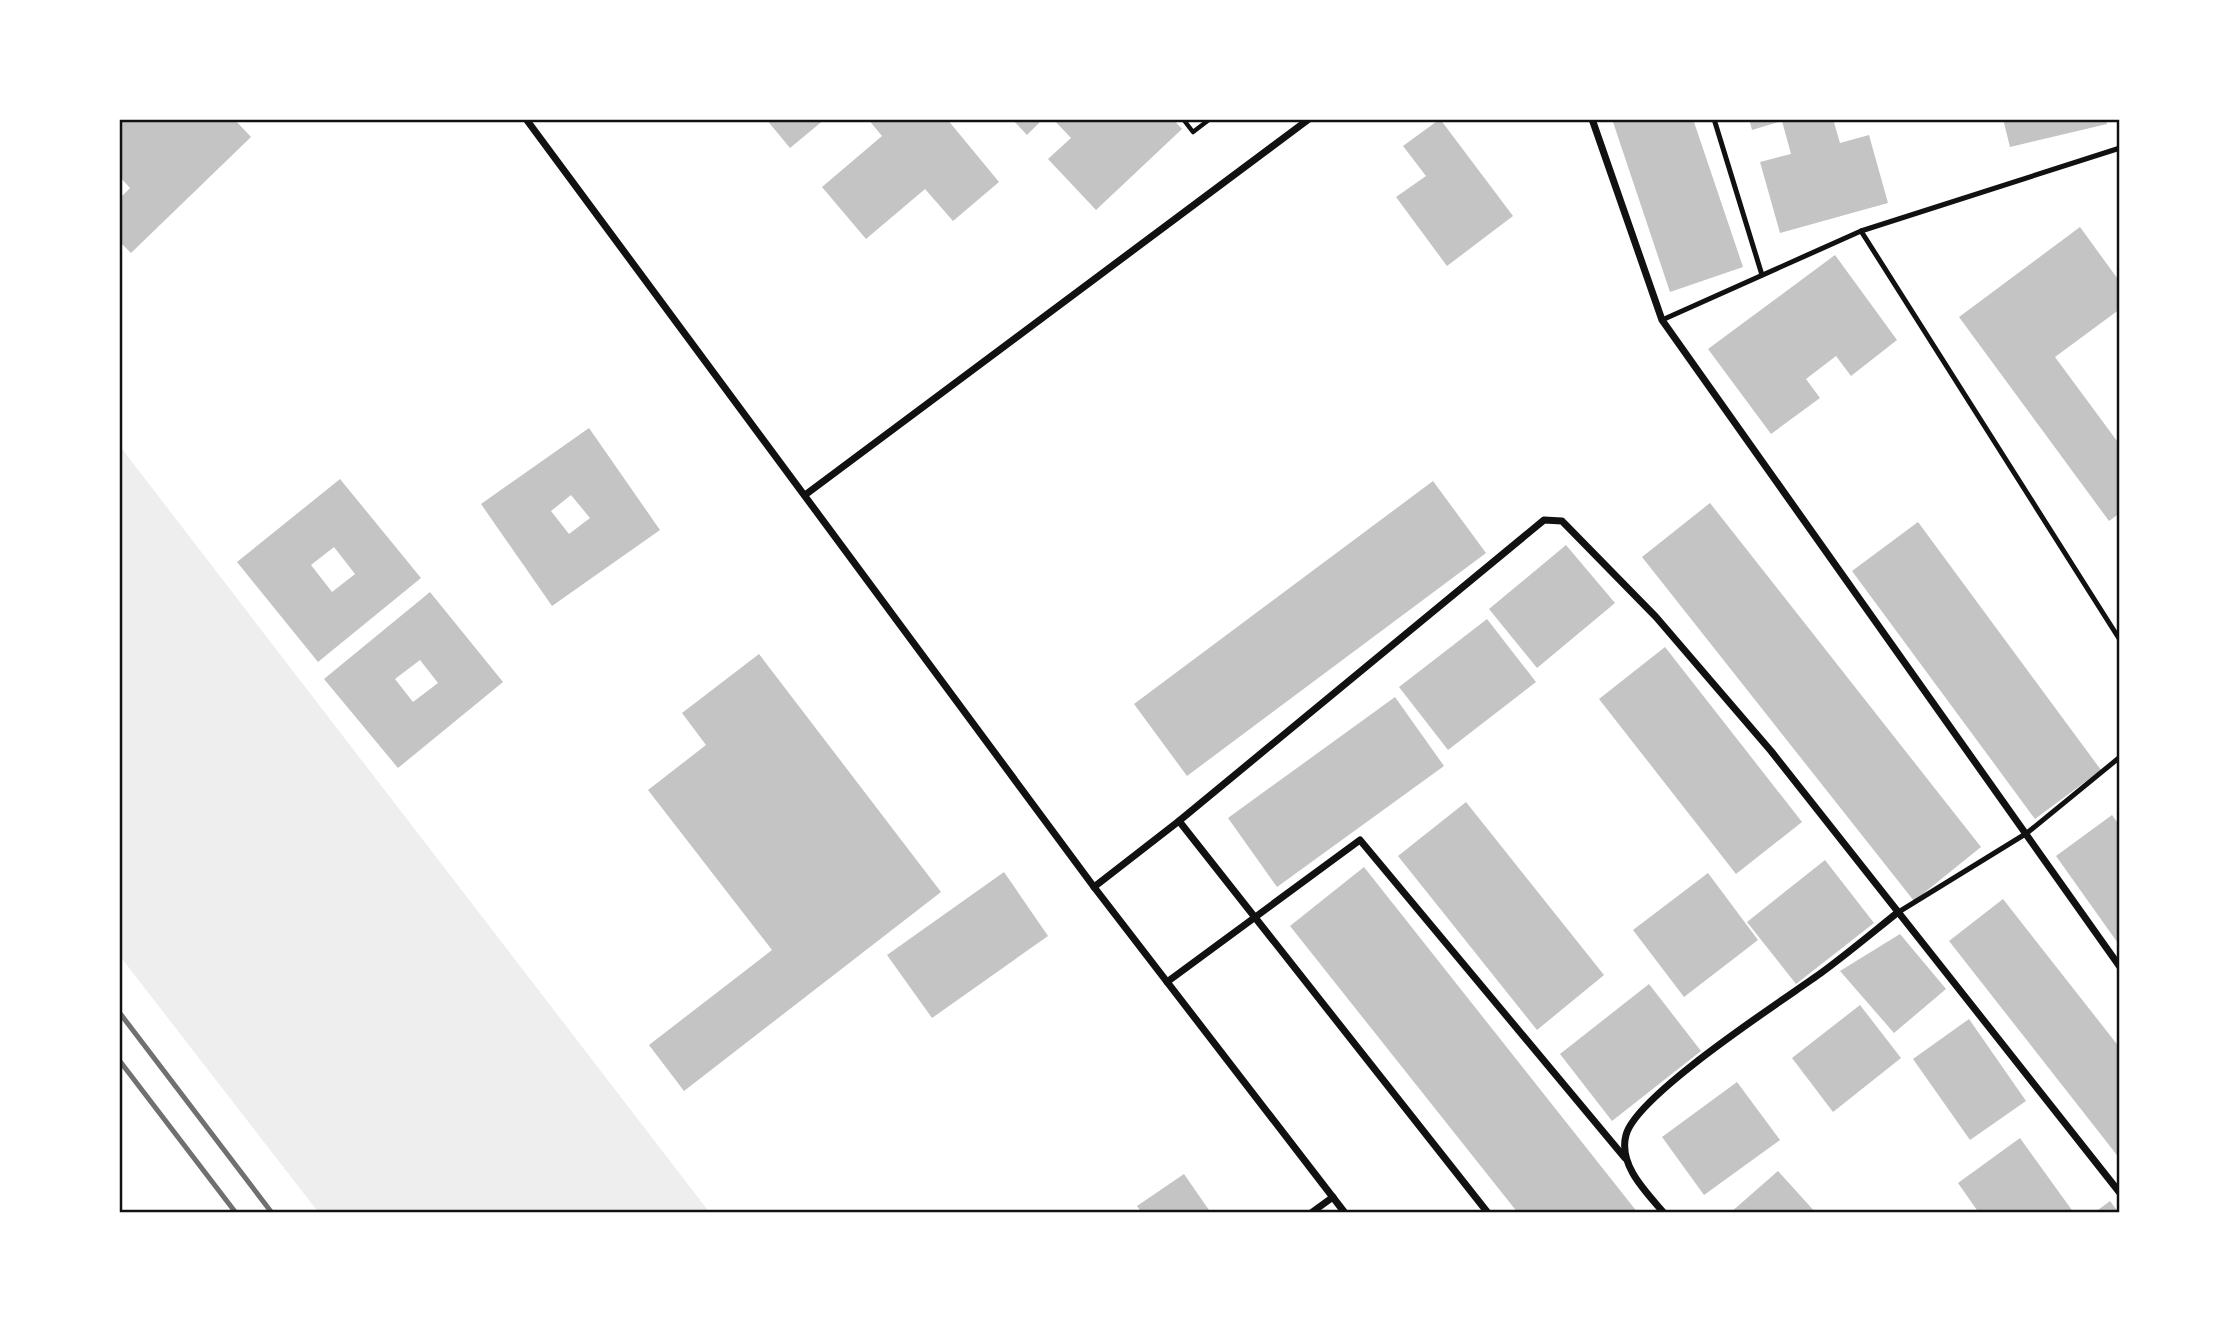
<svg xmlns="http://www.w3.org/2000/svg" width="2239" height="1332" font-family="Merriweather,serif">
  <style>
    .green { fill: #eee }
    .building { fill: #c4c4c4; fill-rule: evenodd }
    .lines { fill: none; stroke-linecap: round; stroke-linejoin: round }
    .path { stroke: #111; stroke-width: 4.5 }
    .service { stroke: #111; stroke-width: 5 }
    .minor { stroke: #111; stroke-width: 7 }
    .rail { stroke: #707070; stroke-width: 5 }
    .neatline { fill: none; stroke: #111; stroke-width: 2.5 }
  </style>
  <rect width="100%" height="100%" fill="#fff"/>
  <path class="green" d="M119,445l591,768h-391l-200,-258z"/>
  <g class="building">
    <path d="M119,119h115l17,18 -120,116 -12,-12v-42l11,-11 -11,-12z"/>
    <path d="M766,119h59l-35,29z"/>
    <path d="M868,119h79l52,63 -46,39 -28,-32 -59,50 -44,-52 60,-51z"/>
    <path d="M1012,119h31l-16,16z"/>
    <path d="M1053,119h120l9,10 -86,81 -48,-51 23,-21z"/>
    <path d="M1440,119l73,97 -66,50 -51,-69 30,-21 -23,-30z"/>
    <path d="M1612,119h81l50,148 -73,25z"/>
    <path d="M1749,119h84l7,24 29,-8 19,68 -108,30 -20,-71 31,-8 -9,-33 -30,9z"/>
    <path d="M2003,119h103l1,5 -97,23z"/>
    <path d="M2080,227l40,55v27l-65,48 65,88v68l-11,8 -150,-204z"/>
    <path d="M1835,255l62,85 -46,36 -15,-20 -30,23 14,19 -49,36 -63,-85z"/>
    <path d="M589,428l71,102 -108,76 -71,-102zM571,495l19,23 -21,16 -18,-23z"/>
    <path d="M340,479l81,99 -103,84 -81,-100zM334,547l21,27 -23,18 -21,-27z"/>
    <path d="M1433,481l53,72 -299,223 -53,-72z"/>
    <path d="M1710,503l271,344 -67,54 -272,-344z"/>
    <path d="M1918,522l183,248 -66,49 -183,-248z"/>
    <path d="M1566,545l49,58 -78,65 -48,-59z"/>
    <path d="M430,592l73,90 -105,86 -74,-89zM420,660l18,23 -25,19 -18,-23z"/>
    <path d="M1487,619l49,63 -88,68 -49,-63z"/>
    <path d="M1665,647l137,175 -66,52 -137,-175z"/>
    <path d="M759,654l182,238 -257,199 -35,-46 123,-95 -124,-160 58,-45 -24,-32z"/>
    <path d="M1395,697l49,69 -167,121 -49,-69z"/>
    <path d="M1466,802l138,173 -67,55 -139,-174z"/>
    <path d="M2112,815l8,11v120l-64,-90z"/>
    <path d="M1825,860l49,63 -78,61 -49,-62z"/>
    <path d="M1364,867l274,346h-120l-228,-287z"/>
    <path d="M1004,872l44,64 -116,82 -45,-63z"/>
    <path d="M1708,873l50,67 -74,57 -51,-67z"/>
    <path d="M2003,899l117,149v111l-171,-218z"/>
    <path d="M1900,934l46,55 -52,44 -54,-62z"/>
    <path d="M1649,984l52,67 -89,70 -52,-67z"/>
    <path d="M1860,1005l41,53 -68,54 -41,-54z"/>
    <path d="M1969,1019l57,82 -56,39 -57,-81z"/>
    <path d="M1737,1082l43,58 -76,55 -42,-58z"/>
    <path d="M2020,1138l54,75h-95l-21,-30z"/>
    <path d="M1778,1171l38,42h-86z"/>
    <path d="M1184,1174l27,39h-69l-5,-7z"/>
    <path d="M2110,1201l9,12h-25z"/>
  </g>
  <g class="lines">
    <path class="path" d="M1183,119l10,13 17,-13"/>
    <g class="service">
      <path d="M1714,119l48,156"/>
      <path d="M1861,231l259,409"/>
      <path d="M1662,320l199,-89 259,-83"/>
      <path d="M1897,913l130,-80 93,-76"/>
    </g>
    <g class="minor">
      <path d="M526,119l568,768 251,326"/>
      <path d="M1592,119l70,201 458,647"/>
      <path d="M805,495l504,-376"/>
      <path d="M1179,821l309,392"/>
      <path d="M1094,887l85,-66 365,-301 18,1 94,96 115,134 349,442"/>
      <path d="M1167,982l193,-142 265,318"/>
      <path d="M1311,1213l22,-16"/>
      <path d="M1664,1213c-18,-21 -46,-48 -38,-78 10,-40 156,-134 195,-162 26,-19 51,-40 76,-60"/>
    </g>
    <g class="rail">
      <path d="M119,1012l153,201"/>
      <path d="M119,1060l117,153"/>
    </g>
  </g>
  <rect width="2239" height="1332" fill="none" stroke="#ffffff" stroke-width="242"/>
  <rect x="121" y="121" width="1997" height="1090" class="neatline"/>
</svg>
